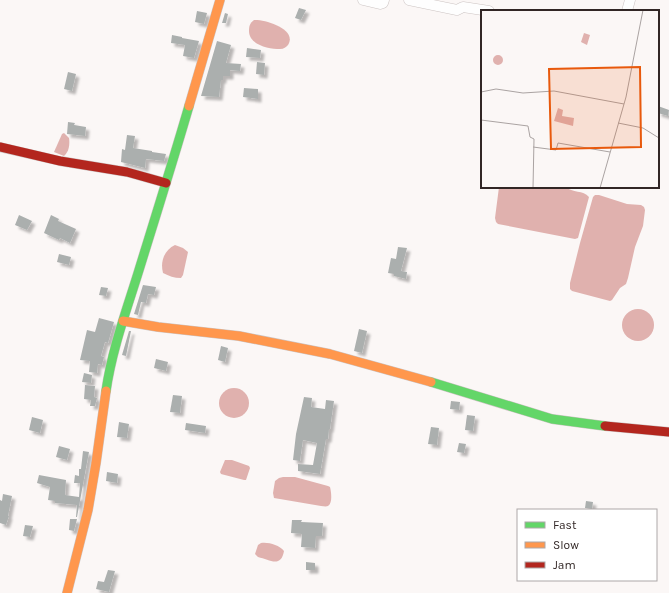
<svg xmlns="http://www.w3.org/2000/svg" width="669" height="593" font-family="Karla,sans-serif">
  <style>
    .water { fill: #e0b1ae }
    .building { fill: #abafae; filter: url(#shadow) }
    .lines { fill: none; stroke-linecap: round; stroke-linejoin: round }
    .street-casing { stroke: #ccc4c3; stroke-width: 11 }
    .fast-casing { stroke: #ccc4c3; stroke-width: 10 }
    .slow-casing { stroke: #ccc4c3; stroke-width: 10 }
    .jam-casing { stroke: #ccc4c3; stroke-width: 10 }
    .street { stroke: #fefefe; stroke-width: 10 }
    .fast { stroke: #63d668; stroke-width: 9 }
    .slow { stroke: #ff974d; stroke-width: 9 }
    .jam { stroke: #b3261e; stroke-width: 9 }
    .inset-road { fill: none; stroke: #aaa3a2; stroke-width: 1 }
    .view { fill: #e8590c; fill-opacity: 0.15; stroke: #e8590c; stroke-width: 2 }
    .inset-edge { fill: none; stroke: #312625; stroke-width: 2 }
  </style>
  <defs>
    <filter id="shadow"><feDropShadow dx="3.5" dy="3.5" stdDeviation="1" flood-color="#0004"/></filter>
  </defs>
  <rect width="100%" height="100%" fill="#fbf7f6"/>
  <g class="water">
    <path d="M254,20c10,-1 44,9 34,25 -2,2 -4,4 -8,4 -11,0 -31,-4 -31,-18 0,-5 1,-8 5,-11z"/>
    <path d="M64,133l5,5c1,6 0,14 -5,18l-10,-4 8,-18z"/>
    <path d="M499,187h66c8,6 18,3 24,10l-11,41 -3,1 -77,-15 -2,-2 -1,-4z"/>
    <path d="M595,195h4l28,9 14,1 3,2 1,3 -2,16 -8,21 -7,31 -2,6 -6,4 -8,12 -2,1 -38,-10 -2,-2v-6l10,-40 13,-46z"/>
    <path d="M175,245l8,3 5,4 -5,23 -2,3c-7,0 -12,-2 -18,-5 -3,-11 1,-23 12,-28z"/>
    <circle cx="638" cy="325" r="16"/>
    <circle cx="234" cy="403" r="15"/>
    <path d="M225,460h7l17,6 1,2 -4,12h-2l-23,-6 -1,-2z"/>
    <path d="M283,477h12l33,9 2,1c1,4 3,16 -2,19 -2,1 -5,0 -7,0l-47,-8 -1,-5 2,-12 4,-3z"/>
    <path d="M261,543c8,-1 18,2 23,8 -3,17 -14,9 -26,6l-3,-3 3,-9z"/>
  </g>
  <g class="building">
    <path d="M299,8l7,2 -5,10 -6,-2z"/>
    <path d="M197,11l10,2 -3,11 -9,-2z"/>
    <path d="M225,13l3,1 -2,9h-4z"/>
    <path d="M172,35l10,2v1l17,3 -5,17 -11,-2 2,-11 -14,-2z"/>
    <path d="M217,41l14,4 -5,18 15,1 -1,7 -10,-1v6h-7v4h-2l-2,17 -18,-1z"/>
    <path d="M247,48l14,2 -1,8 -14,-1z"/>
    <path d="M257,62l8,1 -1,12 -8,-1z"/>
    <path d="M68,72l8,2 -4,17 -8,-2z"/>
    <path d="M244,88l14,1v10l-15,-2z"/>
    <path d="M658,106l11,4 -1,6 -10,-3z"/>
    <path d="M68,122l7,1 -1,2 12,2 -1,9 -18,-2z"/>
    <path d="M127,135l8,1 -2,12 19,3v1l14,2 -2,7 -18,-2 -1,9 -24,-6 1,-13 3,1z"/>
    <path d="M19,215l13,6 -5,9 -12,-5z"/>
    <path d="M51,215l8,4 -1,2 18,8 -6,14 -10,-5 -1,2 -15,-7z"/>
    <path d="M398,247l9,1 -6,23 6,1 -1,7 -12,-3v-2l-6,-1 3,-15 5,1z"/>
    <path d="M59,254l12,3 -2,8 -12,-3z"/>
    <path d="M143,285l13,2 -2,8 -6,-1 -2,9 -5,-1 -3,13 -4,-1z"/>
    <path d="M101,287l7,1 -2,8 -7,-1z"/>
    <path d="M99,318l15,4 -6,21 -3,-1 -4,14 3,1 -2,8 -4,-1 -1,9 -8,-1 1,-11 -10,-1 7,-30 8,2z"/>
    <path d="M359,329l8,2 -5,22 -8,-2z"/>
    <path d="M129,331h2l-5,25 -4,-1z"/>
    <path d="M221,346l7,2 -3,14 -7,-2z"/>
    <path d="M156,359l12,3 -2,9 -12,-3z"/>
    <path d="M84,373l8,2 -1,8 -9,-1z"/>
    <path d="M85,385l10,1 -1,11 3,1 -2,8h-5l1,-6 -7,-1z"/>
    <path d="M173,395l9,1 -2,17 -10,-1z"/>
    <path d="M304,397l8,1 -1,9 14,2 1,-9 8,1 -4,28h-1l-1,10h-2l-6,35 -22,-3v-7l15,1 4,-22 -14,-3 -3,21 -7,-1 3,-26z"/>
    <path d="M451,401l9,1 -1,8 -9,-1z"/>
    <path d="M467,415l8,1 -2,15 -8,-1z"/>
    <path d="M32,417l11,3 -3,13 -11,-3z"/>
    <path d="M119,422l10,2 -2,14 -10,-1z"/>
    <path d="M186,423l20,3 -1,7 -20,-3z"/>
    <path d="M431,427l8,1 -2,17 -9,-1z"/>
    <path d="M459,443l7,1 -2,9 -7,-1z"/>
    <path d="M59,446l11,3 -3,11 -11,-3z"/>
    <path d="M83,451l6,1 -12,65h-1l1,-12 -22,-2v-2l-7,-1 2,-13 -13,-4 2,-8 27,5 -1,15 14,2 1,-14h-6l1,-8 4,1v-7h2z"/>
    <path d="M107,472l11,2 -1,9 -11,-2z"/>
    <path d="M3,494l9,2 -4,20h1l-3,9 -6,-2v-23l2,1z"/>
    <path d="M586,501l7,1 -1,7 -7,-1z"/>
    <path d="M70,519h7l-3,12 -5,-1z"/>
    <path d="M292,520h10l-1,2 22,1 -1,13h-6l-1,12 -14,-1 1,-13 -11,-1z"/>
    <path d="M25,525l8,1 -3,11 -7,-1z"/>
    <path d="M306,562l9,1v7h-9z"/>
    <path d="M108,570l7,1 -6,21 -13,-3 2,-8 6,1z"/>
  </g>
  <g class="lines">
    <g class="street-casing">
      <g id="street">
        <path d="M363,0l17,4 3,-1 1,-3"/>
        <path d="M409,0l48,10 6,-3 26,4"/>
        <path d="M627,11l3,-11"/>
      </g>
    </g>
    <g class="fast-casing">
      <g id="fast">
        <path d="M431,382l121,37 53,7"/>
        <path d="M106,391c6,-42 21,-82 33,-121 17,-55 34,-109 50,-164"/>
      </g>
    </g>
    <g class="slow-casing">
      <g id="slow">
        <path d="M189,106l31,-106"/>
        <path d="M123,321l35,6 81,9 91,18 101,28"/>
        <path d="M67,593l21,-83 8,-47 10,-72"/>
      </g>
    </g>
    <g class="jam-casing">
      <g id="jam">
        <path d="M0,147l60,14 67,11 39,11"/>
        <path d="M605,426l64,6"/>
      </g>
    </g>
    <use href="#street" class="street"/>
    <use href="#fast" class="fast"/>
    <use href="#slow" class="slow"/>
    <use href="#jam" class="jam"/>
  </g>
  <g transform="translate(481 10)">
    <rect width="178" height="178" fill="#fbf7f6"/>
    <path d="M103,23l6,2 -3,10 -6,-3zM12 50a5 5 0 1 1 10 0a5 5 0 1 1-10 0ZM77,98l5,2 -1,6 12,2 -1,8 -19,-5z" fill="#e0b1ae"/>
    <path class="inset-road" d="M0,82l15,-3 27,4 31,-2 70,13M0,110l47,6 2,11 4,2 -1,49M137,113l25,5 16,10M52,137l23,3 2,-7 52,9M119,178l26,-91 17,-87"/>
    <path class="view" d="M159,57l1,80 -90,2 -2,-80z"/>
    <rect width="178" height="178" class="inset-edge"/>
  </g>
  <rect x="517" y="509" width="140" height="72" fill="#ffffff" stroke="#ada8a8"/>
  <rect x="525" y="522" width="20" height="6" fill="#63d668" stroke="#ada8a8"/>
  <text x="553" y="529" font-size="12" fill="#312625">Fast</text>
  <rect x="525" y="542" width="20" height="6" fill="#ff974d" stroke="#ada8a8"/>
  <text x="553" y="549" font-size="12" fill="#312625">Slow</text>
  <rect x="525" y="562" width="20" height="6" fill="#b3261e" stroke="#ada8a8"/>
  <text x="553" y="569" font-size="12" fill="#312625">Jam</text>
</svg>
